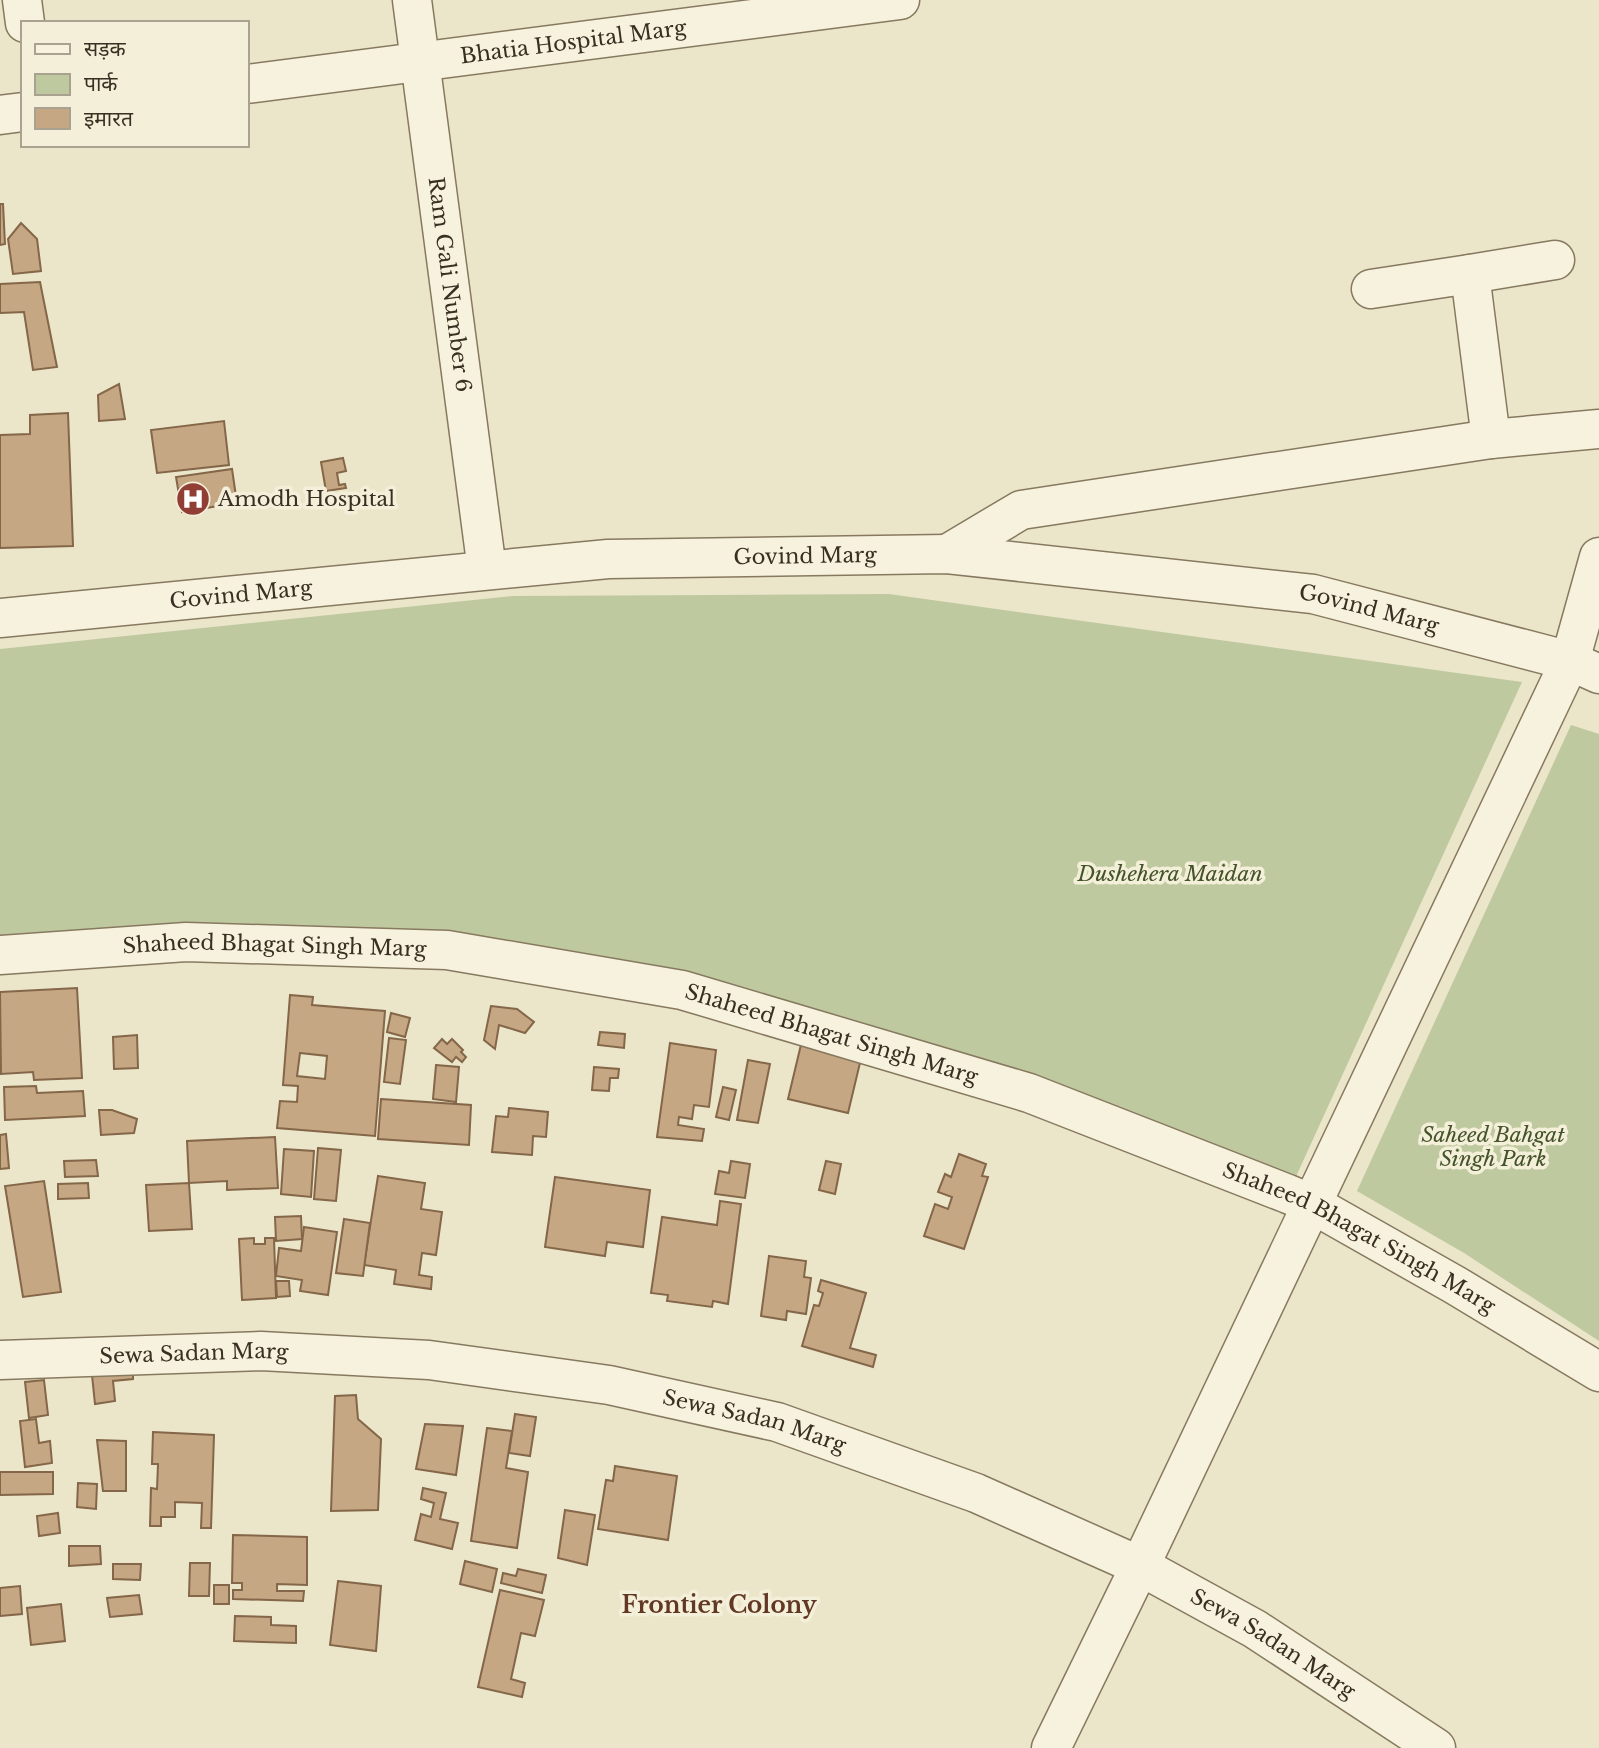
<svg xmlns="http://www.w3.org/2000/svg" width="1599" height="1748" font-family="'Libre Baskerville','Noto Sans Devanagari',serif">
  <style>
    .green { fill: #bfc99f }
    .building { fill: #c6a783; stroke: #846648; stroke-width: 2; fill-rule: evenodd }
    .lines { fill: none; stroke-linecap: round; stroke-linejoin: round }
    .minor-casing { stroke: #877960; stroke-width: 41 }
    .minor { stroke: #f7f2dd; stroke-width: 38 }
    .labels { text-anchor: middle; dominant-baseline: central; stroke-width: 7; stroke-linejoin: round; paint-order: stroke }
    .street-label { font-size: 21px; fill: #392f22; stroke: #f3efd9 }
    .poi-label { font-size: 21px; fill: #392f22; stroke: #f3efd9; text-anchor: start }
    .park-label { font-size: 21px; font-style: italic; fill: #44532a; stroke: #f3efd9 }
    .neighbourhood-label { font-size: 23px; font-weight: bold; fill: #623825; stroke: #f3efd9 }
  </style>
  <rect width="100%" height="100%" fill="#ebe5ca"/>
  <g class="green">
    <path d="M889,594l633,88 -234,512 -251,-119 -366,-105 -671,-29v-292l513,-53z"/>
    <path d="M1571,725l28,9v607l-135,-88 -107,-62z"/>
  </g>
  <g class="building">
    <path d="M0,204h3l2,40 -5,1z"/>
    <path d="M21,223l16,16 4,32 -28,3 -5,-35z"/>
    <path d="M40,282l17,85 -24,3 -9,-58 -24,1v-29z"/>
    <path d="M119,384l6,35 -26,2 -1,-26z"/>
    <path d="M68,413l5,133 -73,2v-113l30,-1v-19z"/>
    <path d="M224,421l5,44 -72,8 -6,-43z"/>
    <path d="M343,458l3,13 -9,2 2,12 6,-1 1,4 -20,3 -5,-29z"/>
    <path d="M232,469l5,34 -55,9 -6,-35z"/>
    <path d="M77,988l5,90 -48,2 -1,-8 -32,2 -1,-82z"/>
    <path d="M290,995l23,2 -1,8 73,6 -10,125 -98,-8 3,-27 17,1 1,-16 -15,-1zM300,1053l27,3 -2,23 -28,-3z"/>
    <path d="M491,1006l26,3 17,13 -9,11 -26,-8 -4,24 -11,-9z"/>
    <path d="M391,1013l19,5 -5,19 -18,-5z"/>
    <path d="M600,1032l25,2 -1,14 -26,-3z"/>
    <path d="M804,1032l60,14 -16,67 -60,-14z"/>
    <path d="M137,1035l1,33 -24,1 -1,-32z"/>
    <path d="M389,1038l17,2 -6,44 -16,-2z"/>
    <path d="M442,1039l5,5 5,-5 11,11 -2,2 5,5 -4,5 -6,-5 -4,5 -18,-14z"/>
    <path d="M670,1043l46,7 -7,57 -15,-2 -2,14 -13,-2 -1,8 26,4 -2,12 -45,-4z"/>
    <path d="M748,1060l22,4 -12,59 -21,-3z"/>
    <path d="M436,1065l23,2 -3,35 -23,-3z"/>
    <path d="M594,1067l25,2 -1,9h-8l-1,13 -17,-1z"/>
    <path d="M36,1086l1,7 46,-2 2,25 -80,4 -1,-33z"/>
    <path d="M723,1087l13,3 -7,30 -13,-3z"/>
    <path d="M381,1099l90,6 -2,40 -91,-6z"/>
    <path d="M509,1108l39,4 -2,25 -13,-1 -1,19 -40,-3 4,-36 12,1z"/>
    <path d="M99,1110h13l25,9 -3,14 -33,2z"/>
    <path d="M6,1134l3,34 -9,1v-34z"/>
    <path d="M275,1137l3,51 -51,2v-9l-38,2 -2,-42z"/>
    <path d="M318,1148l23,2 -5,51 -22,-2z"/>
    <path d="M284,1149l30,2 -3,46 -30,-3z"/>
    <path d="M959,1154l27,10 -4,12 6,1 -24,72 -40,-13 11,-32 13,5 4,-12 -14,-5 7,-18 6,3z"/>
    <path d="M96,1160l2,16 -33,1 -1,-16z"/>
    <path d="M731,1161l19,3 -5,34 -30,-4 4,-23 10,2z"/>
    <path d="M826,1161l15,3 -6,30 -16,-4z"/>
    <path d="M378,1176l47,7 -4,26 21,3 -6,43 -14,-2 -3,22 13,2 -1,12 -37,-5 2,-14 -32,-5z"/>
    <path d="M555,1177l95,13 -7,57 -36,-5 -2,14 -60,-9z"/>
    <path d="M44,1181l17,111 -38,5 -18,-111z"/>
    <path d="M88,1183l1,15 -31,1v-15z"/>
    <path d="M189,1183l3,46 -43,2 -3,-46z"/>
    <path d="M720,1201l21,3 -13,100 -15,-3 -1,6 -45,-6 1,-6 -17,-2 11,-76 55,8z"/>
    <path d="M301,1216l1,23 -26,2 -1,-24z"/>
    <path d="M344,1219l26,4 -7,53 -27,-3z"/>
    <path d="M304,1227l33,5 -9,63 -28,-4 2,-11 -26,-4 3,-28 22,3z"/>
    <path d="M254,1238v6h11v-6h9l2,60 -34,2 -3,-61z"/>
    <path d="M769,1256l37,5 -2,16 7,1 -5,36 -19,-3 -1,9 -25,-4z"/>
    <path d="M821,1280l45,13 -16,55 26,7 -3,12 -71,-21 12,-41 5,1 4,-13 -5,-2z"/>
    <path d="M276,1281h13l1,15 -13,1z"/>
    <path d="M133,1370v9l-20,2 2,20 -20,3 -3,-29z"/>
    <path d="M44,1380l4,35 -19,3 -4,-36z"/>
    <path d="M356,1395l2,24 23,20 -3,71 -47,1 4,-115z"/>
    <path d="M515,1414l21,3 -6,39 -21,-3z"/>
    <path d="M36,1419l3,24 11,-2 2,22 -27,4 -5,-46z"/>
    <path d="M425,1424l38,2 -7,49 -40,-6z"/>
    <path d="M487,1428l25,3 -6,37 22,4 -11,76 -46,-7z"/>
    <path d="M153,1432l61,3 -3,93h-10l1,-25 -27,-1v15h-14v9h-11l1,-38 6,1 1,-25h-6z"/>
    <path d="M97,1440l29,1v50h-23z"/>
    <path d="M615,1466l62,10 -9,64 -70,-11 8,-49 7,1z"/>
    <path d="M0,1472h53v22l-53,1z"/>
    <path d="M78,1483l19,1 -1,25 -19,-2z"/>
    <path d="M423,1488l23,5 -6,26 18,4 -6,26 -37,-9 6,-26 10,3 3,-14 -13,-4z"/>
    <path d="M565,1510l30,5 -8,50 -29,-7z"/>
    <path d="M58,1513l2,20 -21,3 -2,-20z"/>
    <path d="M233,1535l74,2v48l-30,-1v7h27l-1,10 -70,-2v-9h9v-7h-10z"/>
    <path d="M69,1546h31l1,18 -32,2z"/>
    <path d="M465,1561l32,8 -5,23 -32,-8z"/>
    <path d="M190,1563h20l-1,33h-20z"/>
    <path d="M113,1564h28l-1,16 -27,-1z"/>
    <path d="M518,1569l28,6 -4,18 -41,-10 2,-10 13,3z"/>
    <path d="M338,1581l43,5 -5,65 -46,-6z"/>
    <rect x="214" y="1585" width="15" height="19"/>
    <path d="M20,1586l2,28 -22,2v-28z"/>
    <path d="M500,1590l44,10 -9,36 -14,-3 -10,46 14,4 -3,14 -44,-10z"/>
    <path d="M139,1595l3,19 -32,3 -3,-19z"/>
    <path d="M61,1604l4,37 -34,4 -4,-37z"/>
    <path d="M235,1616l36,1v8l25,1v17l-62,-2z"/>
  </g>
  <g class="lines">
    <g class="minor-casing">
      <g id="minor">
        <path d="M22,0l3,23"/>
        <path id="s1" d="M412,0l75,570"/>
        <path id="s2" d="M247,84l653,-84"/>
        <path d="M0,115l23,-3"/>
        <path d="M1470,274l85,-14"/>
        <path d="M1371,289l99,-15 21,165"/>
        <path d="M947,554l74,-44 470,-71 108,-10"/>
        <path id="s3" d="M0,618l608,-59 339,-5 366,40 257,67 29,13"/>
        <path id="s4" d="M0,955l186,-13 261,8 235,40 347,103 259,101 24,10 143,81 144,87"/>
        <path id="s5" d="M0,1360l261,-9 168,9 180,25 168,37 199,71 164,73 115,63 181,119"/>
        <path d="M1051,1748l89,-182 430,-905 29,-104"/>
      </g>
    </g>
    <use href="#minor" class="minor"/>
  </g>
  <defs>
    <g id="hospital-disc" transform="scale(1.75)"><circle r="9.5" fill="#913e35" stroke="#f3efd9"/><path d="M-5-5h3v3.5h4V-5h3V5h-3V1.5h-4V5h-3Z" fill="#fff"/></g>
  </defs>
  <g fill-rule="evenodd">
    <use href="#hospital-disc" x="193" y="499"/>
  </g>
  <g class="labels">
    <g class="street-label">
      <text stroke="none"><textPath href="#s2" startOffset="329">Bhatia Hospital Marg</textPath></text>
      <text stroke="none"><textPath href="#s1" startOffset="287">Ram Gali Number 6</textPath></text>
      <text stroke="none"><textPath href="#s3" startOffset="808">Govind Marg</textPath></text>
      <text stroke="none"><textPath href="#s3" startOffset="242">Govind Marg</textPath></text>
      <text stroke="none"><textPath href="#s3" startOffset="1376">Govind Marg</textPath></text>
      <text stroke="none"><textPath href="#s4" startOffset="275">Shaheed Bhagat Singh Marg</textPath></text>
      <text stroke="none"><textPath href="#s4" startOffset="842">Shaheed Bhagat Singh Marg</textPath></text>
      <text stroke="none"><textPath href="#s4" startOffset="1409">Shaheed Bhagat Singh Marg</textPath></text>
      <text stroke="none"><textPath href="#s5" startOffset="194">Sewa Sadan Marg</textPath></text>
      <text stroke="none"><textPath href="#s5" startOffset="761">Sewa Sadan Marg</textPath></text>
      <text stroke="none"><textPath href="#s5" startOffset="1328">Sewa Sadan Marg</textPath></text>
    </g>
    <g class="poi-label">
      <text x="218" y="499">Amodh Hospital</text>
    </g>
    <g class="park-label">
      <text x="1170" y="874">Dushehera Maidan</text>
      <text x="1493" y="1135">Saheed Bahgat<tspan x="1493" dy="24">Singh Park</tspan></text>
    </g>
    <g class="neighbourhood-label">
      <text x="719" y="1605">Frontier Colony</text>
    </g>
  </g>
  <rect x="21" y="21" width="228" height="126" fill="#f3efd9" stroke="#a9a290" stroke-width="2"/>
  <rect x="35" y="44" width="35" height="10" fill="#f7f2dd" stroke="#a9a290" stroke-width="2"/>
  <text x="84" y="56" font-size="21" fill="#392f22">सड़क</text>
  <rect x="35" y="74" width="35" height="21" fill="#bfc99f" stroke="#a9a290" stroke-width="2"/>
  <text x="84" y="91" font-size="21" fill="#392f22">पार्क</text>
  <rect x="35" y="108" width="35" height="21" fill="#c6a783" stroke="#a9a290" stroke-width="2"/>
  <text x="84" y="126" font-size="21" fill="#392f22">इमारत</text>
</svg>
